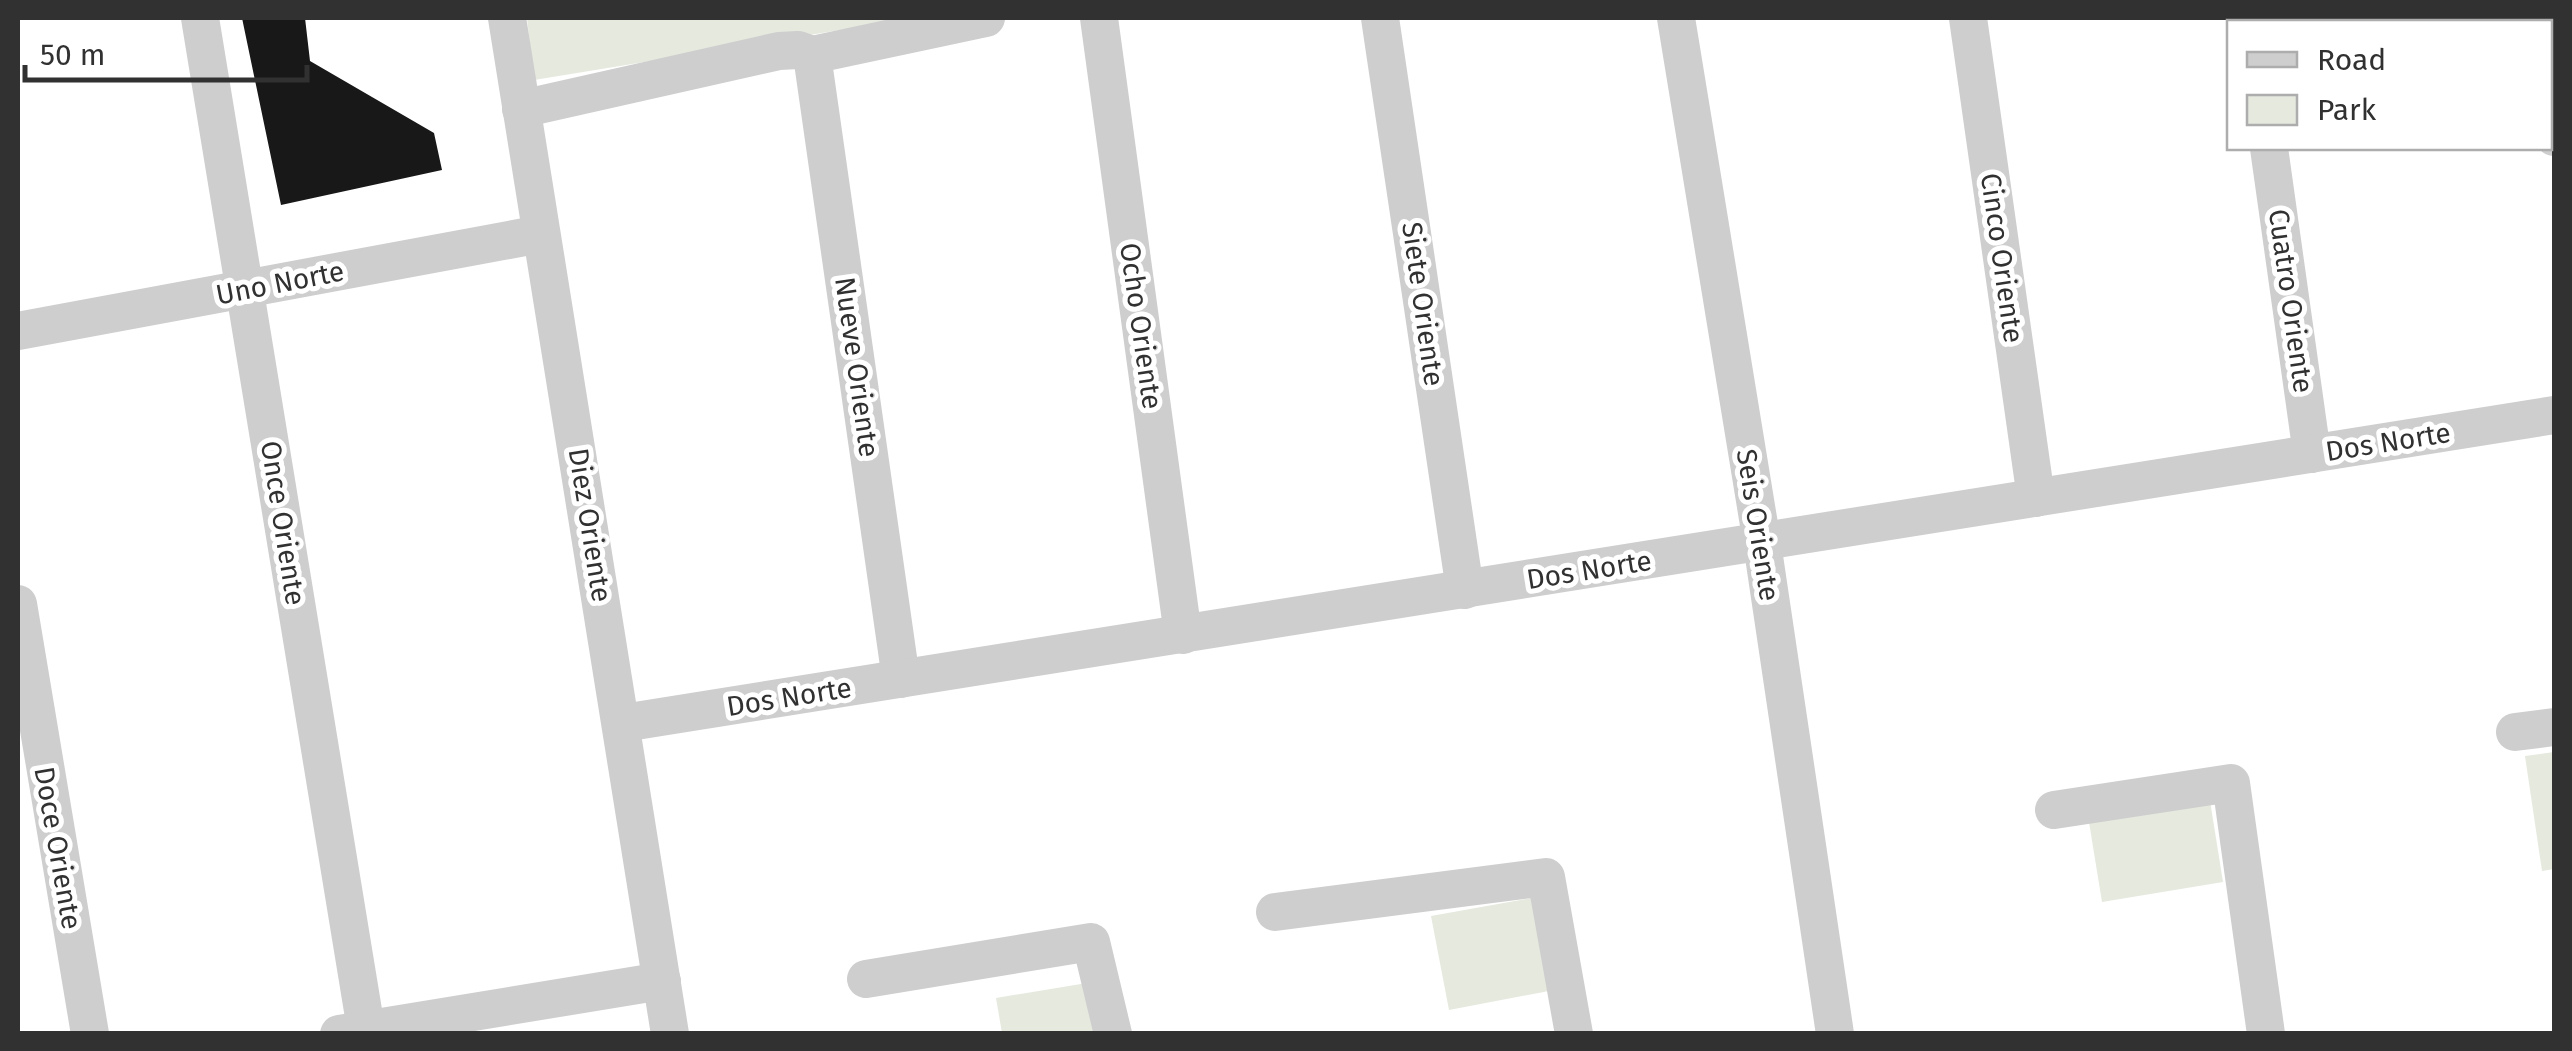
<svg xmlns="http://www.w3.org/2000/svg" width="2572" height="1051" font-family="'Fira Sans',sans-serif">
  <style>
    .green { fill: #e5e9de }
    .building { fill: #181818 }
    .lines { fill: none; stroke-linecap: round; stroke-linejoin: round }
    .minor { stroke: #cecece; stroke-width: 38 }
    .labels { text-anchor: middle; dominant-baseline: central; stroke-width: 10; stroke-linejoin: round; paint-order: stroke }
    .street-label { font-size: 28px; fill: #313131; stroke: #fff }
  </style>
  <rect width="100%" height="100%" fill="#fff"/>
  <g class="green">
    <path d="M527,18h387l-380,62z"/>
    <path d="M2554,752v117l-12,2 -17,-115z"/>
    <path d="M2210,801l13,81 -121,20 -13,-80z"/>
    <path d="M1537,897l17,93 -105,20 -18,-94z"/>
    <path d="M1093,982l9,51h-100l-6,-35z"/>
  </g>
  <path class="building" d="M242,18h63l5,43 124,72 8,37 -161,35z"/>
  <g class="lines">
    <g class="minor">
      <path d="M200,18l166,1011"/>
      <path d="M507,18l163,1016"/>
      <path d="M1099,18l84,617"/>
      <path d="M1380,18l85,572"/>
      <path d="M1676,18l86,525 73,491"/>
      <path d="M1968,18l68,480"/>
      <path d="M2251,18l1,4"/>
      <path d="M2537,18l1,4"/>
      <path d="M812,55l89,624"/>
      <path d="M2550,103l4,34"/>
      <path d="M521,109l258,-58 19,-1 14,5 174,-37"/>
      <path d="M2269,148l43,306"/>
      <path d="M18,331l523,-97"/>
      <path d="M18,604l72,430"/>
      <path d="M623,723l1931,-308"/>
      <path d="M2515,732l39,-5"/>
      <path d="M2054,810l177,-27 35,251"/>
      <path d="M1275,912l271,-35 28,157"/>
      <path d="M866,979l225,-37 22,92"/>
      <path d="M339,1034l323,-53"/>
    </g>
  </g>
  <g class="labels">
    <g class="street-label">
      <text transform="translate(2002 258) rotate(82)">Cinco Oriente</text>
      <text transform="translate(280 283) rotate(-11)">Uno Norte</text>
      <text transform="translate(2291 301) rotate(82)">Cuatro Oriente</text>
      <text transform="translate(1423 304) rotate(82)">Siete Oriente</text>
      <text transform="translate(1141 326) rotate(82)">Ocho Oriente</text>
      <text transform="translate(857 367) rotate(82)">Nueve Oriente</text>
      <text transform="translate(2388 442) rotate(-9)">Dos Norte</text>
      <text transform="translate(283 523) rotate(81)">Once Oriente</text>
      <text transform="translate(590 525) rotate(81)">Diez Oriente</text>
      <text transform="translate(1758 525) rotate(81)">Seis Oriente</text>
      <text transform="translate(1589 570) rotate(-9)">Dos Norte</text>
      <text transform="translate(789 697) rotate(-9)">Dos Norte</text>
      <text transform="translate(58 848) rotate(80)">Doce Oriente</text>
    </g>
  </g>
  <rect width="2572" height="1051" fill="none" stroke="#313131" stroke-width="40"/>
  <rect x="2227" y="20" width="325" height="130" fill="#ffffff" stroke="#adadad" stroke-width="2.5"/>
  <rect x="2247" y="52" width="50" height="15" fill="#cecece" stroke="#adadad" stroke-width="2.5"/>
  <text x="2317" y="70" font-size="30" fill="#313131">Road</text>
  <rect x="2247" y="95" width="50" height="30" fill="#e5e9de" stroke="#adadad" stroke-width="2.5"/>
  <text x="2317" y="120" font-size="30" fill="#313131">Park</text>
  <path d="M25 65v15h282v-15" fill="none" stroke="#313131" stroke-width="5"/>
  <text x="40" y="65" font-size="30" fill="#313131" stroke="#ffffff" stroke-width="8" paint-order="stroke">50 m</text>
</svg>
